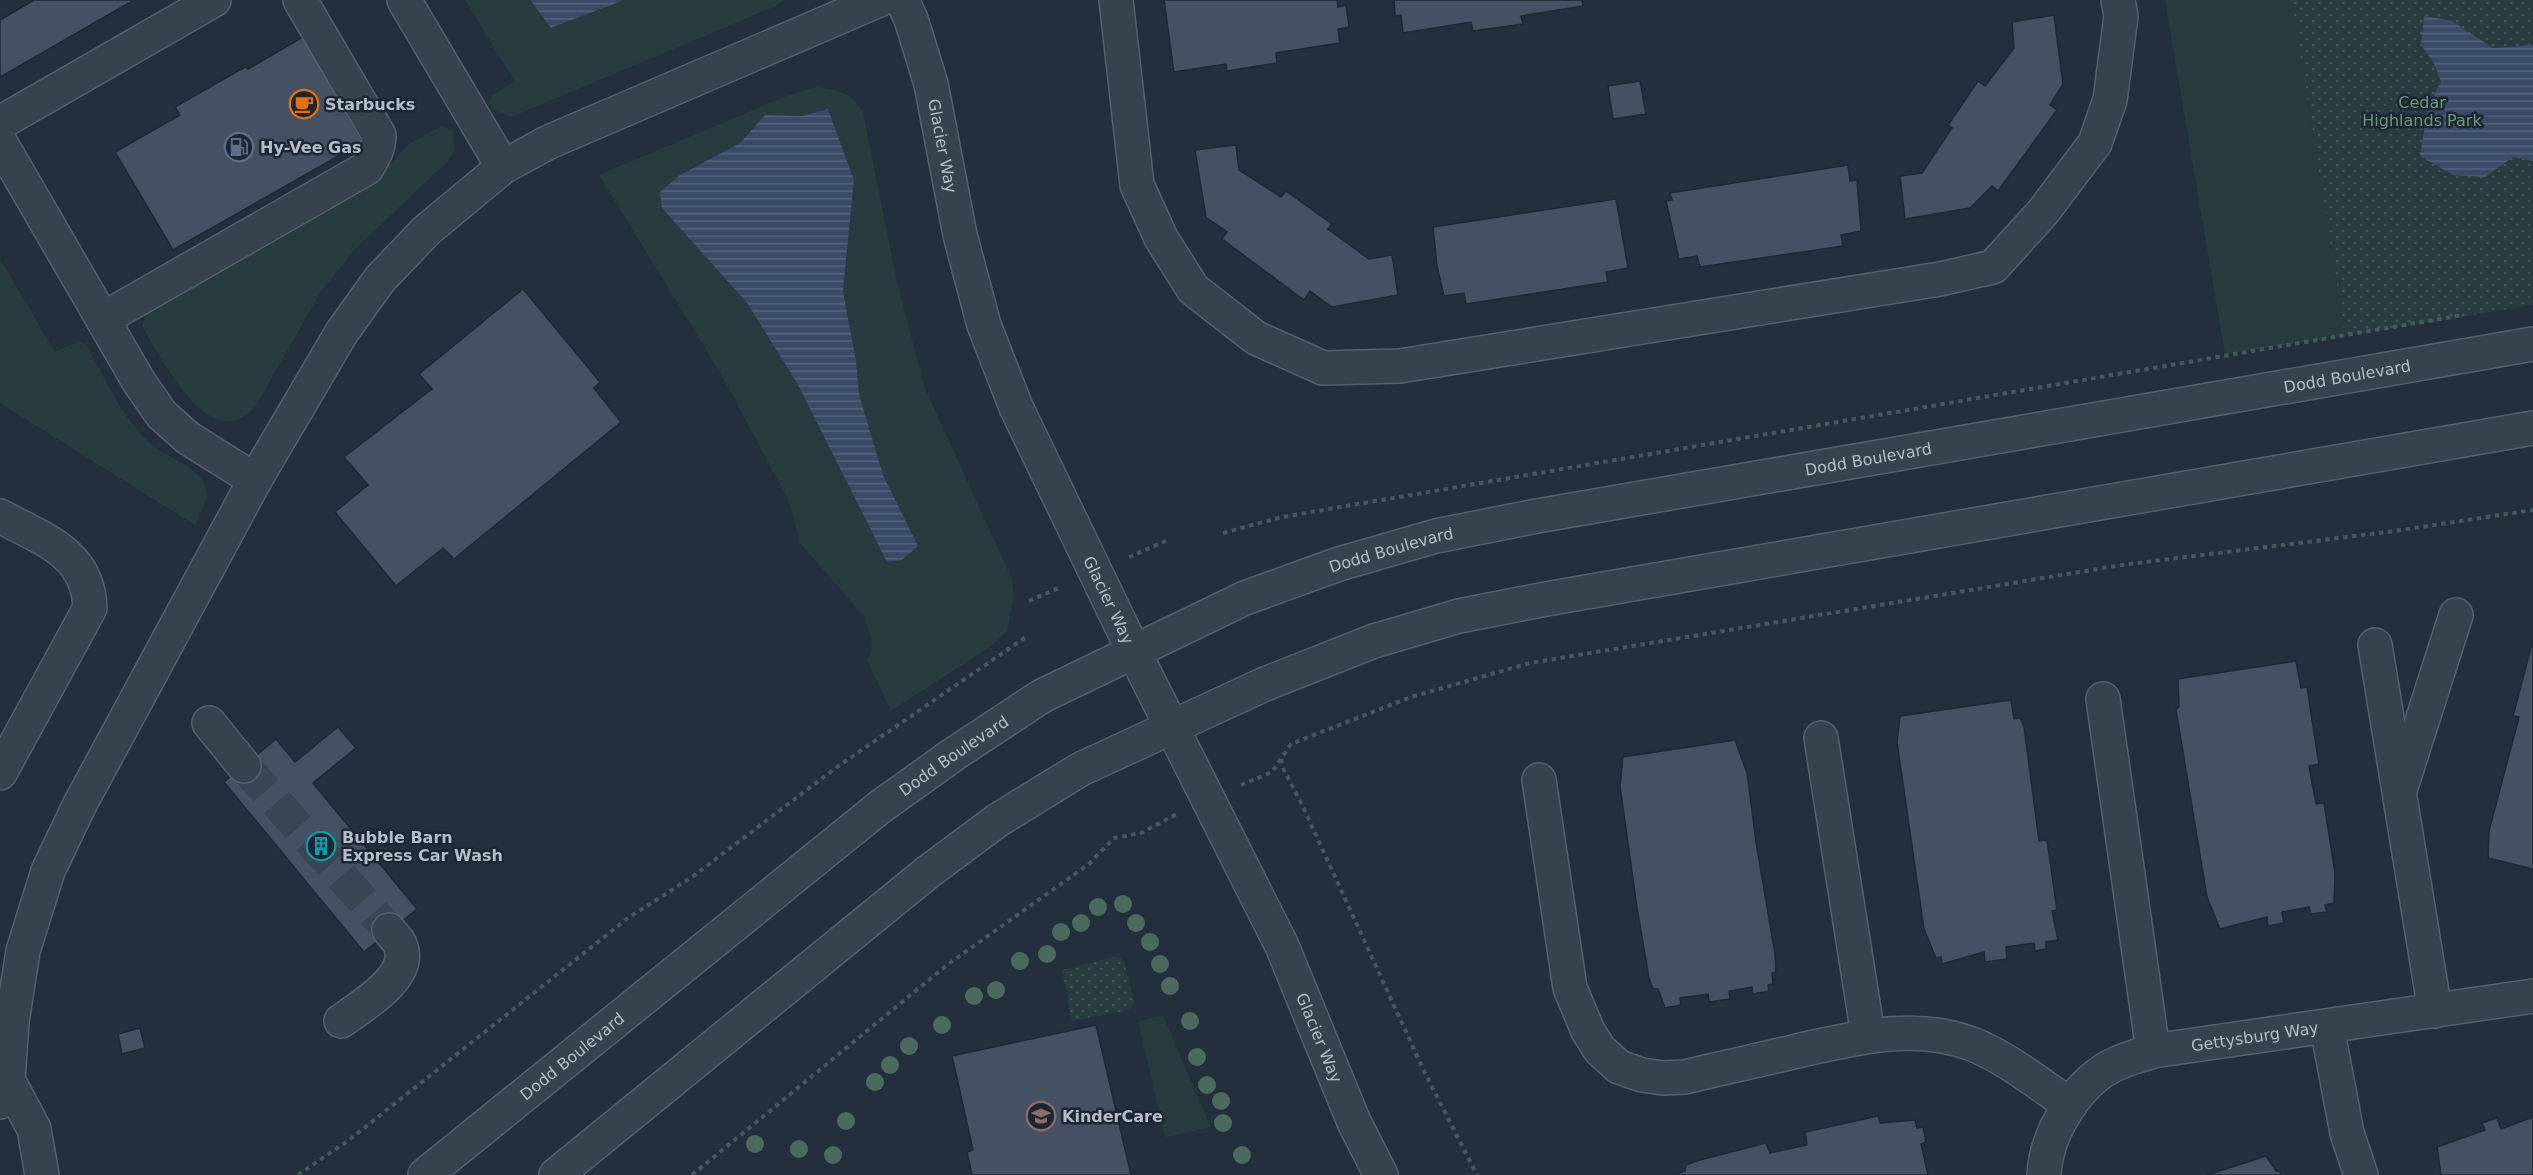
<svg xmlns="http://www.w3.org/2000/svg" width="2533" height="1175" font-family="'DejaVu Sans',sans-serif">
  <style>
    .green { fill: #263c3f; fill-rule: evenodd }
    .park { fill: url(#park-dots) }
    .water { fill: url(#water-rules) }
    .building { fill: #455162; stroke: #1f2835; stroke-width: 1.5 }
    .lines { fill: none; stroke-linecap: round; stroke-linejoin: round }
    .minor-tunnel { stroke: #3a4453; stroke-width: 33; stroke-dasharray: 33 16; stroke-linecap: butt }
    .minor-casing { stroke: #565f6c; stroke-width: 36 }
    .path { stroke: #44595c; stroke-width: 4; stroke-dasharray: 4.5 4.5; stroke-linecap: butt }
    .minor { stroke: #38414e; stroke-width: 33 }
    .tree { fill: #4b6a5d }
    .labels { text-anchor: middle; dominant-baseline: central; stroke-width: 5; stroke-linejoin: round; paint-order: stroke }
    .park-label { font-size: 16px; fill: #6b9a76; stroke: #1d2633 }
    .poi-label { font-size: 16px; font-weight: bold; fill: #b4bcc9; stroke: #1d2633; text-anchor: start }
    .street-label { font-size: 16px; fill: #b4bcc9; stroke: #1d2633 }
  </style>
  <defs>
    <pattern id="park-dots" width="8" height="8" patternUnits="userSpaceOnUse" patternTransform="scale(1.5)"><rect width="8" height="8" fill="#263c3f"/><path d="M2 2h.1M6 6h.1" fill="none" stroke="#435659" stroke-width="1.8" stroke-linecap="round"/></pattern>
    <pattern id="water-rules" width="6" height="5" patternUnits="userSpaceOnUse" patternTransform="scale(1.5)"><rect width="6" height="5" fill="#394c67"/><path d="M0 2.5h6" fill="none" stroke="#53647b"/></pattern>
  </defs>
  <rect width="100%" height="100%" fill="#242f3e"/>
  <g class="green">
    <path d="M465,0h64l23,28 72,-28h161l-9,6 -265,111 -17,-7 -5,-7 3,-8 23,-13z"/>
    <path d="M2165,0h127l53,336 -120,18z"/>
    <path d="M817,87c19,3 37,6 46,26l34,169 27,104 87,191 3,18 -7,36 -16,15 -100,65 -24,-51 4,-7 1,-12 -9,-26 -63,-72 -11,-42 -68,-127 -122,-199 190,-80zM828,109l26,71 -11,111 13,70 3,33 24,81 35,71 -31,16 -90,-179 -50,-80 -85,-95 18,-33 60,-32 25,-28 37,1z"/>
    <path d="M440,127l7,1 6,4 1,20 -7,10 -92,87 -35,44 -63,111c-45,57 -95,-45 -115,-78l5,-15 230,-133 32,-34z"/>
    <path d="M0,259l55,93 24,-11 7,4c19,33 37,76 67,101 16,13 49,21 53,44 3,11 -7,25 -11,35l-195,-122z"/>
    <path d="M1163,1016l48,111 -46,10 -27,-116z"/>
  </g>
  <g class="park">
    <path d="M2292,0h241v305l-188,31z"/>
    <path d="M1118,956l6,6 10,40 -4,8 -58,11 -10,-51z"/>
  </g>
  <g class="water">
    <path d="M530,0h94l-73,28z"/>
    <path d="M2424,16l28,5 41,27 40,-3v116l-20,-4 -28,20 -32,-2 -33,-19 8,-50 13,-24 -7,-19 -13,-18z"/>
    <path d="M828,109l26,71 -11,111 13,70 3,33 24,81 35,71 -16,14 -15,2 -90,-179 -50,-80 -85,-95 -2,-16 20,-17 60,-32 25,-28 37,1z"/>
  </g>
  <g class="building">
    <path d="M34,0h100l-134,77v-57z"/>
    <path d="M1164,0h173l1,7 8,-2 3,22 -11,2 2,14 -64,10 1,10 -50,8 -1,-7 -52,8z"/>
    <path d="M1394,0h188l1,6 -62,10 2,8 -50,7 -2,-9 -68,11 -2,-18 -6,1z"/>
    <path d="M2054,15l9,69 -13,21 7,5 -59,81 -6,-5 -22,22 -65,11 -5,-43 22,-3 30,-45 -4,-3 30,-44 7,5 29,-38 -2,-26z"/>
    <path d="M303,37l60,105 -190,108 -58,-98 65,-37 -5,-8 70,-40 3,2z"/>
    <path d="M1640,81l6,33 -33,5 -5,-33z"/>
    <path d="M1236,145l3,25 42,27 5,-6 46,33 -4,5 41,30 23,-4 6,40 -66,12 -22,-16 -6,9 -82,-61 5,-7 -21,-15 -11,-67z"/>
    <path d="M1848,165l2,16 7,-1 4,51 -20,4 2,11 -143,21 -3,-11 -18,3 -13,-58 6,-1 -2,-7z"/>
    <path d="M1616,199l12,69 -22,4 2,10 -142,22 -2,-11 -20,3 -7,-30 -4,-39z"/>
    <path d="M523,289l77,93 -6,6 27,34 -167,137 -11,-11 -47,38 -61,-74 33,-27 -24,-28 88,-68 -13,-15z"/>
    <path d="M2533,640v229l-45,-11 1,-27 30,-114 -6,-1z"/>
    <path d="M2296,661l5,27 6,-1 5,33 7,44 -10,2 7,38 8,-1 11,70 -1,30 -9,2 2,7 -16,2 -2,-7 -27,5 2,11 -16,3 -1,-9 -47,12 -13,-32 -31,-187 3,-4 -1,-27z"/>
    <path d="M2011,700l3,19 6,-1 4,9 15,114 8,-1 10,70 -5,1 6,29 -12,2v7l-11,2 -1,-8 -28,4 1,12 -22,3 -1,-10 -42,12 -1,-7 -5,1 -12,-29 -27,-187 3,-26z"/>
    <path d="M338,727l18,21 -43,35 104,126 -53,43 -140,-170 52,-43 19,23z"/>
    <path d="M1735,740l12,33 9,69 19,112 1,18 -4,1 1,11 -5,1 1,6 -16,3 -1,-7 -23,4 1,8 -21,3 -1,-8 -28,4 1,7 -16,3 -7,-19h-5l-4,-11 -12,-70 -17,-122 3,-29z"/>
    <path d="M1096,1025l35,150h-159l-5,-23 6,-2 -21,-94z"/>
    <path d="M140,1028l5,20 -23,6 -4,-20z"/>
    <path d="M1878,1116l2,7 35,-3 2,8 6,-1 3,15 -5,2 7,31h-254l11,-4 1,-6 14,-5 66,-17 4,10 37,-8 -2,-13z"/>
    <path d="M2533,1117v58h-92l-4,-28 48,-17 -3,-7 15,-5 4,11z"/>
    <path d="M2266,1156l10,15h4l1,4h-74z"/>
  </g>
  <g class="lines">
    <path class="minor-tunnel" d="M244,766l145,164"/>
    <g class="minor-casing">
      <g id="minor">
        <path d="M404,0l99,167"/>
        <path id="s1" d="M902,0l9,19 20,65 29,151 24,90 32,82 118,245 148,294 72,176 27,53"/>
        <path d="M1116,0l21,185 24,53 32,51 63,49 67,30 77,-2 540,-87 53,-12 50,-55 52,-69 15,-43 11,-84 -3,-16"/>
        <path d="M0,123l214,-123"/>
        <path d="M0,142l139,240 23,33 26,23 67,42"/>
        <path d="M103,319l264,-151c7,-12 12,-20 12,-33l-79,-135"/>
        <path d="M0,516c42,23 88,36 90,92l-90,165"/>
        <path d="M2375,645l60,366"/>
        <path d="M2103,699l50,352"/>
        <path d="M209,723l35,43"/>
        <path d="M1821,738l47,297"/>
        <path d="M1539,780l31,208 18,43 12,19 19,17 23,8 21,3 22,-1c37,-9 75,-17 112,-26 59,-13 117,-29 175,-7 35,14 67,40 98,61"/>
        <path d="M2401,787l55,-172"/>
        <path d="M341,1021c21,-15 73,-45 59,-76 -2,-6 -8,-10 -11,-15"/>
        <path d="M2327,1027l20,106 14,42"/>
        <path d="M8,1080l26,49 8,46"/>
        <path d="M0,1102l8,-22 4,-58 11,-71 25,-80 31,-65 176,-326 87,-148 38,-53 47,-49 76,-63 46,-25 330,-142"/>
        <path id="s2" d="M425,1175l455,-368 74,-53 88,-58 203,-98 94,-34 97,-28 101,-20 996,-172"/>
        <path d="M556,1175l372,-303 70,-52 83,-51 184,-85 109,-43 85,-25 87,-17 987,-171"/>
        <path id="s3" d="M2044,1175c2,-42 34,-95 74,-112 11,-5 24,-8 35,-12l380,-55"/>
      </g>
    </g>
    <g class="path">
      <path d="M1223,533l59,-16 1181,-202"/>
      <path d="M1129,557l37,-16"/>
      <path d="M1029,601l32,-14"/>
      <path d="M1281,759l3,11 20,39 119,260 54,106"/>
      <path d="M1241,785l31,-13 19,-28 120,-47 119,-34 592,-98 273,-34 138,-21"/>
      <path d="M298,1175l51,-35 279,-222 64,-41 145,-110 189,-130"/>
      <path d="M692,1175l255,-210 142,-101 25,-26 27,-5 36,-19"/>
    </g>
    <use href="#minor" class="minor"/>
  </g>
  <g class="tree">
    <circle cx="1123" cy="904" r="9"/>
    <circle cx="1098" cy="907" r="9"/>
    <circle cx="1081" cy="923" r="9"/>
    <circle cx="1136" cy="923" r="9"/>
    <circle cx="1061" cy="932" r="9"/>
    <circle cx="1150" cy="942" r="9"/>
    <circle cx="1047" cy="954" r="9"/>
    <circle cx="1020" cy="961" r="9"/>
    <circle cx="1160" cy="964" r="9"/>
    <circle cx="1170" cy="986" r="9"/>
    <circle cx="996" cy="990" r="9"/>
    <circle cx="974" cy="996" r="9"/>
    <circle cx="1190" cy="1021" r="9"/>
    <circle cx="942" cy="1025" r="9"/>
    <circle cx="909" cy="1046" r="9"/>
    <circle cx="1197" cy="1057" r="9"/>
    <circle cx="890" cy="1065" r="9"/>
    <circle cx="875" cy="1082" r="9"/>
    <circle cx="1207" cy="1085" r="9"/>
    <circle cx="1221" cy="1101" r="9"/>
    <circle cx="846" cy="1121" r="9"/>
    <circle cx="1223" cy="1123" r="9"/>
    <circle cx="755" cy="1144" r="9"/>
    <circle cx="799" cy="1149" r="9"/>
    <circle cx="833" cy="1155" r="9"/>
    <circle cx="1242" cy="1155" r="9"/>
  </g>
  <defs>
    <g id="cafe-ring" transform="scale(1.5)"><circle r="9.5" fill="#1d2633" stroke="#e8710a" stroke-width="1.5"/><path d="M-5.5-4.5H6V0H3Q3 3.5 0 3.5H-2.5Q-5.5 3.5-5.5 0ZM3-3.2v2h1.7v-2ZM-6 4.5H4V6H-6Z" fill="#e8710a"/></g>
    <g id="fuel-ring" transform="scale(1.5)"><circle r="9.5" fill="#1d2633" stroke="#5c6f8a" stroke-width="1.5"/><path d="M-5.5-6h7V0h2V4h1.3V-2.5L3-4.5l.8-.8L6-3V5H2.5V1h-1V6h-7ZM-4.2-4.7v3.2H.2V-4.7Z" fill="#5c6f8a"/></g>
    <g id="building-ring" transform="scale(1.5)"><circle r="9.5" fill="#1d2633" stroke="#0f9aa8" stroke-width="1.5"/><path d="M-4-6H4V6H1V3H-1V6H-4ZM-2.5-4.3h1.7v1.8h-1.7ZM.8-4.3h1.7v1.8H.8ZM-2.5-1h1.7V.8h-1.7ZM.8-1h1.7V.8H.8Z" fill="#0f9aa8"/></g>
    <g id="school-ring" transform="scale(1.5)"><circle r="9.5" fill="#1d2633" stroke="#8d6e63" stroke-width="1.5"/><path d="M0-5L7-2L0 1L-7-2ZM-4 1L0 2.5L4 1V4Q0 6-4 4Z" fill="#8d6e63"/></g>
  </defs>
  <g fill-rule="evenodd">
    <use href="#cafe-ring" x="304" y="104"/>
    <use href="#fuel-ring" x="239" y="147"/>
    <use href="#building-ring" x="321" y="846"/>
    <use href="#school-ring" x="1041" y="1116"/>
  </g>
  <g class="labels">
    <g class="park-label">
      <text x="2422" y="102">Cedar<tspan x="2422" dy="18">Highlands Park</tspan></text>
    </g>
    <g class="poi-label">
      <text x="325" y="104">Starbucks</text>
      <text x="260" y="147">Hy-Vee Gas</text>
      <text x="342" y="837">Bubble Barn<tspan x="342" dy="18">Express Car Wash</tspan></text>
      <text x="1062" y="1116">KinderCare</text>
    </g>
    <g class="street-label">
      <text stroke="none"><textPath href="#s1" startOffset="152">Glacier Way</textPath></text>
      <text stroke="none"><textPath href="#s2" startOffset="2133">Dodd Boulevard</textPath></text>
      <text stroke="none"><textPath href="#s2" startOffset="1647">Dodd Boulevard</textPath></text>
      <text stroke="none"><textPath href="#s2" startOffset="1161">Dodd Boulevard</textPath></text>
      <text stroke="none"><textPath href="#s1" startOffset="638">Glacier Way</textPath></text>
      <text stroke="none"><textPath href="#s2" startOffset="675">Dodd Boulevard</textPath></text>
      <text stroke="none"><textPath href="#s1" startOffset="1124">Glacier Way</textPath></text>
      <text stroke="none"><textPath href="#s3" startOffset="280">Gettysburg Way</textPath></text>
      <text stroke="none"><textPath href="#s2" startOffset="189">Dodd Boulevard</textPath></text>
    </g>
  </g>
</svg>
